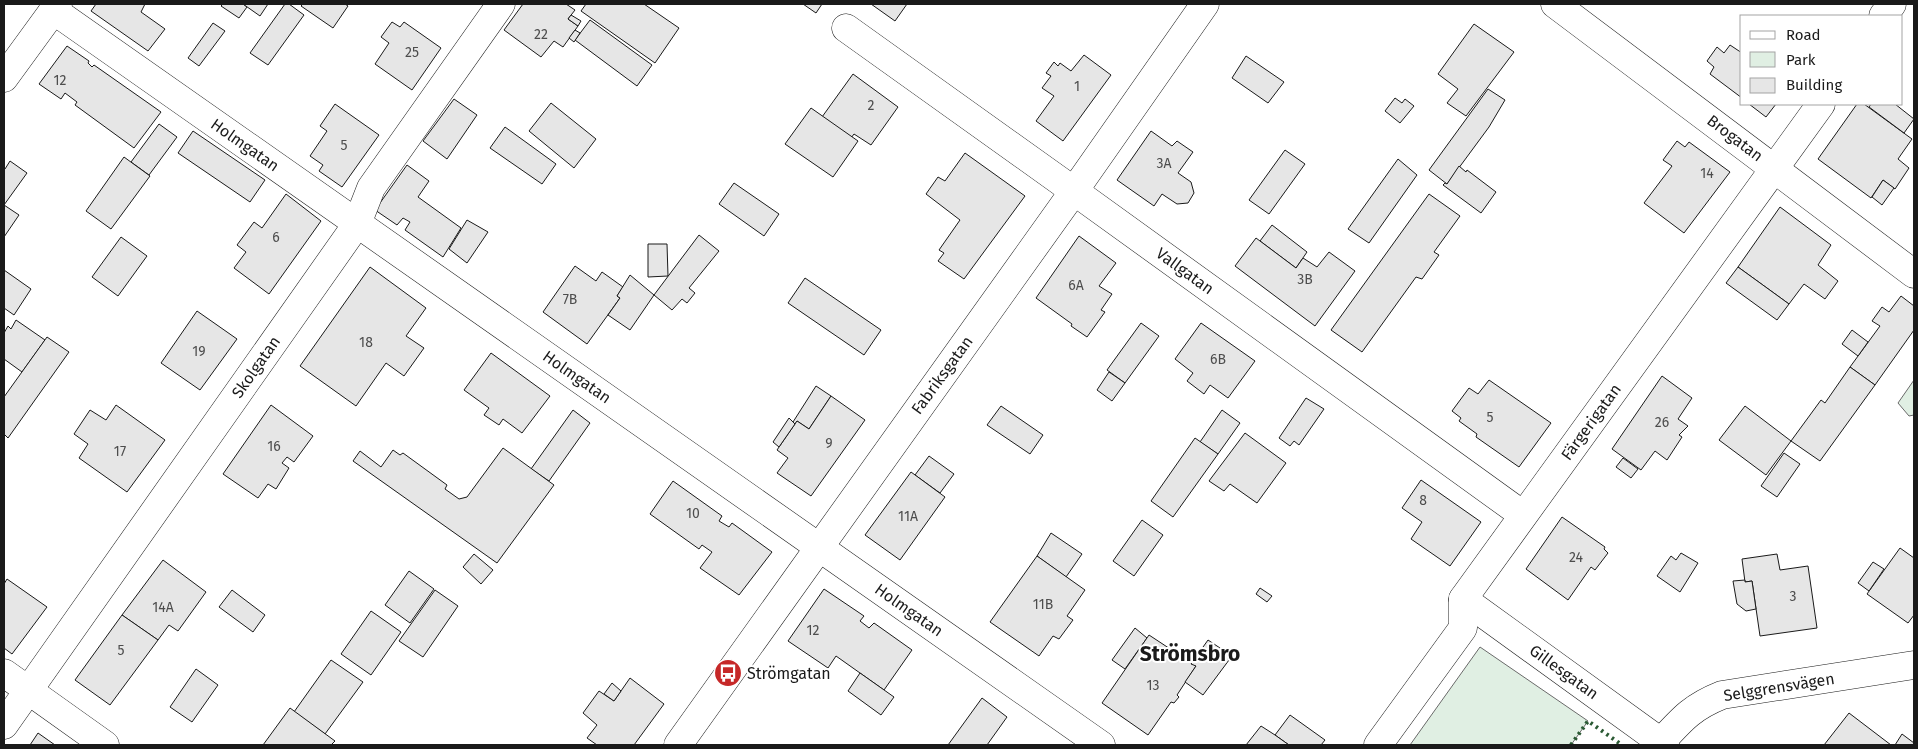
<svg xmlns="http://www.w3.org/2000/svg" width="1918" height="749" font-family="'Fira Sans',sans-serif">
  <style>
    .green { fill: #e0efe3; stroke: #6a6a6a }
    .building { fill: #e6e6e6; stroke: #1a1a1a }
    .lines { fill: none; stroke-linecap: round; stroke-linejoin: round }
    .street-casing { stroke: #1a1a1a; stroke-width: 29 }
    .street { stroke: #fff; stroke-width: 28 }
    .hedge { stroke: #2b5a34; stroke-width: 4; stroke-dasharray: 2.5 4; stroke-linecap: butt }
    .labels { text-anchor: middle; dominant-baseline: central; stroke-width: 4; stroke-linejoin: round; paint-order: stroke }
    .number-label { font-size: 14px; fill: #4d4d4d }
    .street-label { font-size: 16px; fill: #1a1a1a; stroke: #fff }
    .poi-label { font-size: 16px; fill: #1a1a1a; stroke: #fff; text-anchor: start }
    .district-label { font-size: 21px; font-weight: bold; fill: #1a1a1a; stroke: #fff }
  </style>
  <rect width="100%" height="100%" fill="#fff"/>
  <g class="green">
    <path d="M1914,380v35l-5,1 -11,-13z"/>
    <path d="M1480,647l108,74 -17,24h-161z"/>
  </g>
  <g class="building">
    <path d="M96,4h49l-4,8 24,17 -17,22 -57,-40z"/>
    <path d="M223,4h20l4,3 -8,11 -18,-12z"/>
    <path d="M243,4h25l-8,12z"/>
    <path d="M285,4h4l15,11 -36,50 -18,-12z"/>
    <path d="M303,4h42l3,2 -15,22 -32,-22z"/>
    <path d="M523,4h43l9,6 -7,9 10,7 -15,21 -9,-6 -13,16 -37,-27z"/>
    <path d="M586,4h58l35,24 -24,35 -74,-52z"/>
    <path d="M803,4h19l-6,9z"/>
    <path d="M871,4h36l-12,17z"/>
    <path d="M571,15l10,6 -3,5 -10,-7z"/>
    <path d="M590,20l62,45 -15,21 -62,-46z"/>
    <path d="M392,22l8,5 4,-5 37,26 -29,42 -37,-26 14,-21 -8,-6z"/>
    <path d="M213,23l12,8 -26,35 -11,-8z"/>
    <path d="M1474,24l40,28 -48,64 -19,-13 11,-14 -20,-15z"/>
    <path d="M575,30l5,3 -6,9 -5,-4z"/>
    <path d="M1730,45l12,8v45l-32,-24 4,-7 -7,-6 10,-14 7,6z"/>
    <path d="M67,46l22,15 -1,2 4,4 2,-2 67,47 -27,36 -59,-43 2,-3 -12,-9 -4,6 -22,-15z"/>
    <path d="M1084,55l27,20 -48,66 -27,-20 18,-25 -12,-8 9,-12 -5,-3 8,-11 4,4 2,-3 11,8z"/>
    <path d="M1246,56l38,26 -16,21 -36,-25z"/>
    <path d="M853,74l45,33 -27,38 -17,-11 -3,4 -29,-21z"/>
    <path d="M1488,89l17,11 -16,27 -42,57 -18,-14z"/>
    <path d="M1395,98l7,5 3,-4 9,7 -14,17 -15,-12z"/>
    <path d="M454,99l23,16 -30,44 -24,-18z"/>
    <path d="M551,103l45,36 -22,29 -45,-37z"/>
    <path d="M335,104l44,31 -37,52 -23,-16 4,-6 -13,-9 17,-25 -7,-5z"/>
    <path d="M1749,104h27l-10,13z"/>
    <path d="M1857,104h7l48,35 -14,20 11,9 -14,21 -12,-9 -12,18 -53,-39z"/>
    <path d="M1871,104h24l19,15 -10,14 -35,-26z"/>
    <path d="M811,108l47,33 -25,36 -48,-33z"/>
    <path d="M159,124l18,13 -28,38 -18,-13z"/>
    <path d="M505,127l51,37 -14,20 -52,-36z"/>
    <path d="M193,131l72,49 -15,22 -72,-49z"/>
    <path d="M1151,131l21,15 5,-5 16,11 -15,21 13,9 3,11 -6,10 -11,1 -15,-10 -8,12 -37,-26z"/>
    <path d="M1677,141l8,6 4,-5 41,30 -46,61 -40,-30 28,-37 -9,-6z"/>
    <path d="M1285,150l20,14 -36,50 -20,-14z"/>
    <path d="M965,153l60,43 -61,83 -26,-18 6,-8 -5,-3 21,-30 -34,-26 12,-17 7,4z"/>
    <path d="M124,157l26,19 -39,53 -25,-18z"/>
    <path d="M1398,159l19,16 -48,68 -21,-14z"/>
    <path d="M10,161l17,12 -23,32 15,10 -15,22v-69l1,1z"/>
    <path d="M407,165l22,16 -11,16 43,31 -18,29 -38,-27 5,-8 -7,-4 -6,7 -22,-15z"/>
    <path d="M1459,166l7,6 1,-2 29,22 -15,21 -38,-28 2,-2 2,1z"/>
    <path d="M1883,180l11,8 -12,17 -10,-8z"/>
    <path d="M734,183l45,31 -15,22 -45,-32z"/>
    <path d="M286,194l35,27 -52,73 -35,-26 12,-16 -9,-7 17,-23 8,6z"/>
    <path d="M1429,194l31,22 -26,36 5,3 -17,24 -6,-2 -54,75 -31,-22z"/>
    <path d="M1780,207l51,38 -13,20 20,16 -13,18 -21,-15 -15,20 -51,-37z"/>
    <path d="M467,220l21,12 -21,31 -18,-14z"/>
    <path d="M1272,225l35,27 -11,16 -36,-27z"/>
    <path d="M699,235l20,16 -30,37 6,5 -8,10 -5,-4 -10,11 -18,-15z"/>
    <path d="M1079,236l37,27 -17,23 13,8 -11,16 4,2 -18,25 -16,-11 1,-2 -36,-26z"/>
    <path d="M121,237l26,19 -29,40 -26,-19z"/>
    <path d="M1256,238l40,30 7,-10 14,9 12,-15 26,19 -40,55 -80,-60z"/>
    <path d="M648,244h19l1,32 -20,1z"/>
    <path d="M575,266l21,15 6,-9 21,15 -6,9 3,2 -33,46 -44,-32z"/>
    <path d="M370,267l56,41 -20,28 18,12 -20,28 -18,-13 -30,43 -56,-40z"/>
    <path d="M1738,267l51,37 -12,16 -51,-37z"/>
    <path d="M4,270l27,19 -17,26 -10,-7z"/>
    <path d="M630,275l24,20 -24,35 -22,-15 12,-17 -3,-2z"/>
    <path d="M805,278l76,52 -17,25 -76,-52z"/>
    <path d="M1901,296l13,10v24l-39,55 -25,-18 30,-41 -8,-5 10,-14 7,5z"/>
    <path d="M197,311l40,28 -37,51 -39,-27z"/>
    <path d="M16,320l29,20 -23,32 -18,-13v-26l4,-7 3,3z"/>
    <path d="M1141,323l18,13 -34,47 -18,-13z"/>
    <path d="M1201,323l54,38 -27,37 -18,-13 -6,9 -17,-13 6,-8 -18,-14z"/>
    <path d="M1852,330l16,12 -10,14 -16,-12z"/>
    <path d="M47,337l22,15 -61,86 -4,-4v-37z"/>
    <path d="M491,353l59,43 -28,37 -19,-14 -4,6 -15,-10 5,-7 -25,-18z"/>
    <path d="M1850,367l25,18 -55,76 -29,-20 30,-41 4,3z"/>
    <path d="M1109,372l16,11 -13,18 -15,-11z"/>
    <path d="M1662,376l30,22 -14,21 10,7 -9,9 3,2 -15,23 -12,-9 -14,19 -29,-21z"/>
    <path d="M1489,380l62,43 -32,44 -43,-30 1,-3 -18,-13 2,-3 -9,-7 17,-23 9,6z"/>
    <path d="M816,386l15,10 -22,33 -12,-8 -2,3 -2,-2z"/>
    <path d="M831,396l34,24 -54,76 -34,-23 11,-15 -11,-8 20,-29 12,8z"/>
    <path d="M1306,398l18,11 -25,36 -5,-4 -4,5 -11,-8z"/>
    <path d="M116,405l49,35 -38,52 -48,-34 9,-14 -14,-10 16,-24 16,10z"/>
    <path d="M271,405l42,31 -19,26 -7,-5 -5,6 7,5 -13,21 -8,-5 -10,14 -35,-24z"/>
    <path d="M1001,406l42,29 -13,19 -43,-29z"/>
    <path d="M1745,406l46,35 -25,34 -47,-35z"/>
    <path d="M573,410l17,13 -41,58 -18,-12z"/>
    <path d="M1222,410l18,13 -22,31 -18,-12z"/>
    <path d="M789,418l6,6 -16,23 -6,-5z"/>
    <path d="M1245,433l41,30 -29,40 -27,-19 -6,7 -15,-10z"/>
    <path d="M1195,438l23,16 -45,63 -22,-16z"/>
    <path d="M503,448l51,37 -57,78 -144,-102 7,-10 21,16 12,-17 7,5 3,-2 44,32 -2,4 14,10 8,-2z"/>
    <path d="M1784,453l16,11 -23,33 -16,-11z"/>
    <path d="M929,456l25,18 -14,19 -25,-18z"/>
    <path d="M1623,458l15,11 -7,9 -15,-11z"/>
    <path d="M911,472l34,25 -45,63 -35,-25z"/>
    <path d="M1421,480l60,42 -31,44 -39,-27 11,-17 -20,-14z"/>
    <path d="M673,481l49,35 -3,5 10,6 3,-4 40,29 -33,43 -39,-27 12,-16 -10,-7 -3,4 -49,-35z"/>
    <path d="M1562,517l43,30 -1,2 4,4 -13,17 -4,-3 -23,33 -42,-31z"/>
    <path d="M1142,520l21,15 -29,41 -21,-15z"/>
    <path d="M1051,533l31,21 -16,23 -29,-21z"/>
    <path d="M1900,548l14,10v57l-6,8 -41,-29z"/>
    <path d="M1681,553l17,10 -18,29 -23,-16 14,-20 5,4z"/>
    <path d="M474,554l19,16 -12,14 -18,-17z"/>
    <path d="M1777,554l3,16 28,-4 9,62 -57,8 -8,-55 -7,1 -3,-23z"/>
    <path d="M1037,556l48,34 -18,26 6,4 -14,19 -6,-3 -14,20 -49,-34z"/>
    <path d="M163,560l43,32 -28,39 -9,-6 -11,15 -36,-25z"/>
    <path d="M1873,562l11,7 -15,22 -11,-8z"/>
    <path d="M409,571l25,18 -24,34 -25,-18z"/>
    <path d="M7,579l40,28 -35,47 -8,-6v-64z"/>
    <path d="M1745,580v2l7,-1 4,28 -10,2 -9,-7 -4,-23z"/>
    <path d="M1260,588l12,8 -5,6 -11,-8z"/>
    <path d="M824,589l40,27 -4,5 9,7 5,-5 38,27 -28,40 -48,-34 -8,12 -40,-27z"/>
    <path d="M232,590l33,25 -12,17 -34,-25z"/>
    <path d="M435,590l23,16 -35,51 -24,-16z"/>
    <path d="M371,611l30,21 -30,43 -30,-21z"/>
    <path d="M122,615l36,25 -48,65 -35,-25z"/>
    <path d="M1135,628l12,10 -22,31 -13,-9z"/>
    <path d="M1149,635l47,31 -19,29 2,2 -5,6 -3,-1 -23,33 -46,-32z"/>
    <path d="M1208,640l24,16 -29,39 -18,-13 11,-16 -5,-2z"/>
    <path d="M331,660l32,22 -38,52 -31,-22z"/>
    <path d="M196,669l22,16 -26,37 -22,-15z"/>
    <path d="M860,673l34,24 -13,18 -33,-24z"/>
    <path d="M630,678l34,26 -30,41h-37l-10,-7 10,-13 -14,-12 16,-22 15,10z"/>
    <path d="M612,683l9,8 -7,10 -10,-7z"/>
    <path d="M982,698l25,19 -20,28h-39z"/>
    <path d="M290,708l45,33 -4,4h-68z"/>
    <path d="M1849,713l42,32h-67z"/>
    <path d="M1290,715l35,25 -4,5h-32l-14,-10z"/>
    <path d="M1261,726l14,9 14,10h-43z"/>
    <path d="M38,733l17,12h-25z"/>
    <path d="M1902,734l12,9v2h-19z"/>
  </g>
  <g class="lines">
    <g class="street-casing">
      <g id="street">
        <path d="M1555,4l359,270"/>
        <path d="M53,10l1048,735"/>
        <path d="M1883,16l9,-12"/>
        <path d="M846,28l228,163 449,324"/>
        <path d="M4,78l54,-74"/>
        <path d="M1463,599l202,146"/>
        <path d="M4,673l101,72"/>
        <path d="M4,725l353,-501 14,-36 130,-184"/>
        <path d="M1661,742c21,-23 31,-35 61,-47l192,-30"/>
        <path d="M678,745l396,-554 131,-187"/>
        <path d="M1378,745l85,-117v-29l358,-495"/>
      </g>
    </g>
    <use href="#street" class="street"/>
    <path class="hedge" d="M1571,745l17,-24 34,24"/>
  </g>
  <defs>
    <g id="bus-disc" transform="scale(1.4375)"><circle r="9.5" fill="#c62828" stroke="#fff"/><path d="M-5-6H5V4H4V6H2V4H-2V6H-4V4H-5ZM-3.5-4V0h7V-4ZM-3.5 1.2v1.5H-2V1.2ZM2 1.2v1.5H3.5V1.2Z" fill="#fff"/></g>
  </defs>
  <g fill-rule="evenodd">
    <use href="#bus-disc" x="728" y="673"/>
  </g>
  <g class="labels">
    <g class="number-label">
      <text x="541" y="34">22</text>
      <text x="412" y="52">25</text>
      <text x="60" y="80">12</text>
      <text x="1077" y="86">1</text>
      <text x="871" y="105">2</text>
      <text x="344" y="145">5</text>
      <text x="1164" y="163">3A</text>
      <text x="1707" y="173">14</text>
      <text x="276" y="237">6</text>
      <text x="1305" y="279">3B</text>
      <text x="1076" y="285">6A</text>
      <text x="570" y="299">7B</text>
      <text x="366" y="342">18</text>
      <text x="199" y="351">19</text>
      <text x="1218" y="359">6B</text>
      <text x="1490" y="417">5</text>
      <text x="1662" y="422">26</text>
      <text x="829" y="443">9</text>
      <text x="274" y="446">16</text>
      <text x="120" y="451">17</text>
      <text x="1423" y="500">8</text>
      <text x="693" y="513">10</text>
      <text x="908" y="516">11A</text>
      <text x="1576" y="557">24</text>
      <text x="1793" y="596">3</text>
      <text x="1043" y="604">11B</text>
      <text x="163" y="607">14A</text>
      <text x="813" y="630">12</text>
      <text x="121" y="650">5</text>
      <text x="1153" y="685">13</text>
    </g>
    <g class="street-label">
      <text transform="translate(1735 138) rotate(37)">Brogatan</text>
      <text transform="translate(245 145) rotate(35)">Holmgatan</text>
      <text transform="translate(1185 271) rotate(36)">Vallgatan</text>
      <text transform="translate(256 367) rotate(-55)">Skolgatan</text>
      <text transform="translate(942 375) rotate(-54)">Fabriksgatan</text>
      <text transform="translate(577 377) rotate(35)">Holmgatan</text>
      <text transform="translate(1591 422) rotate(-54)">Färgerigatan</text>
      <text transform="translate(909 610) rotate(35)">Holmgatan</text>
      <text transform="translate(1564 672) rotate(36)">Gillesgatan</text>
      <text transform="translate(1779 687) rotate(-9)">Selggrensvägen</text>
    </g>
    <g class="poi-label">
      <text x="747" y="673">Strömgatan</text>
    </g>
    <g class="district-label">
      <text x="1190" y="654">Strömsbro</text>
    </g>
  </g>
  <rect width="1918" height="749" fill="none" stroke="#1a1a1a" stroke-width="10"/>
  <rect x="1740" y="15" width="162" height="90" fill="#ffffff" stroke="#a3a3a3"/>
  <rect x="1750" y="31" width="25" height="8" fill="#ffffff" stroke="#a3a3a3"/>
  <text x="1786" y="40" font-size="15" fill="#1a1a1a">Road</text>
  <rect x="1750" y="52" width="25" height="15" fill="#e0efe3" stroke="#a3a3a3"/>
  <text x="1786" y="65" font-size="15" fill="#1a1a1a">Park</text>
  <rect x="1750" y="78" width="25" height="15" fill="#e6e6e6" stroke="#a3a3a3"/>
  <text x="1786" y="90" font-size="15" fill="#1a1a1a">Building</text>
</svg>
